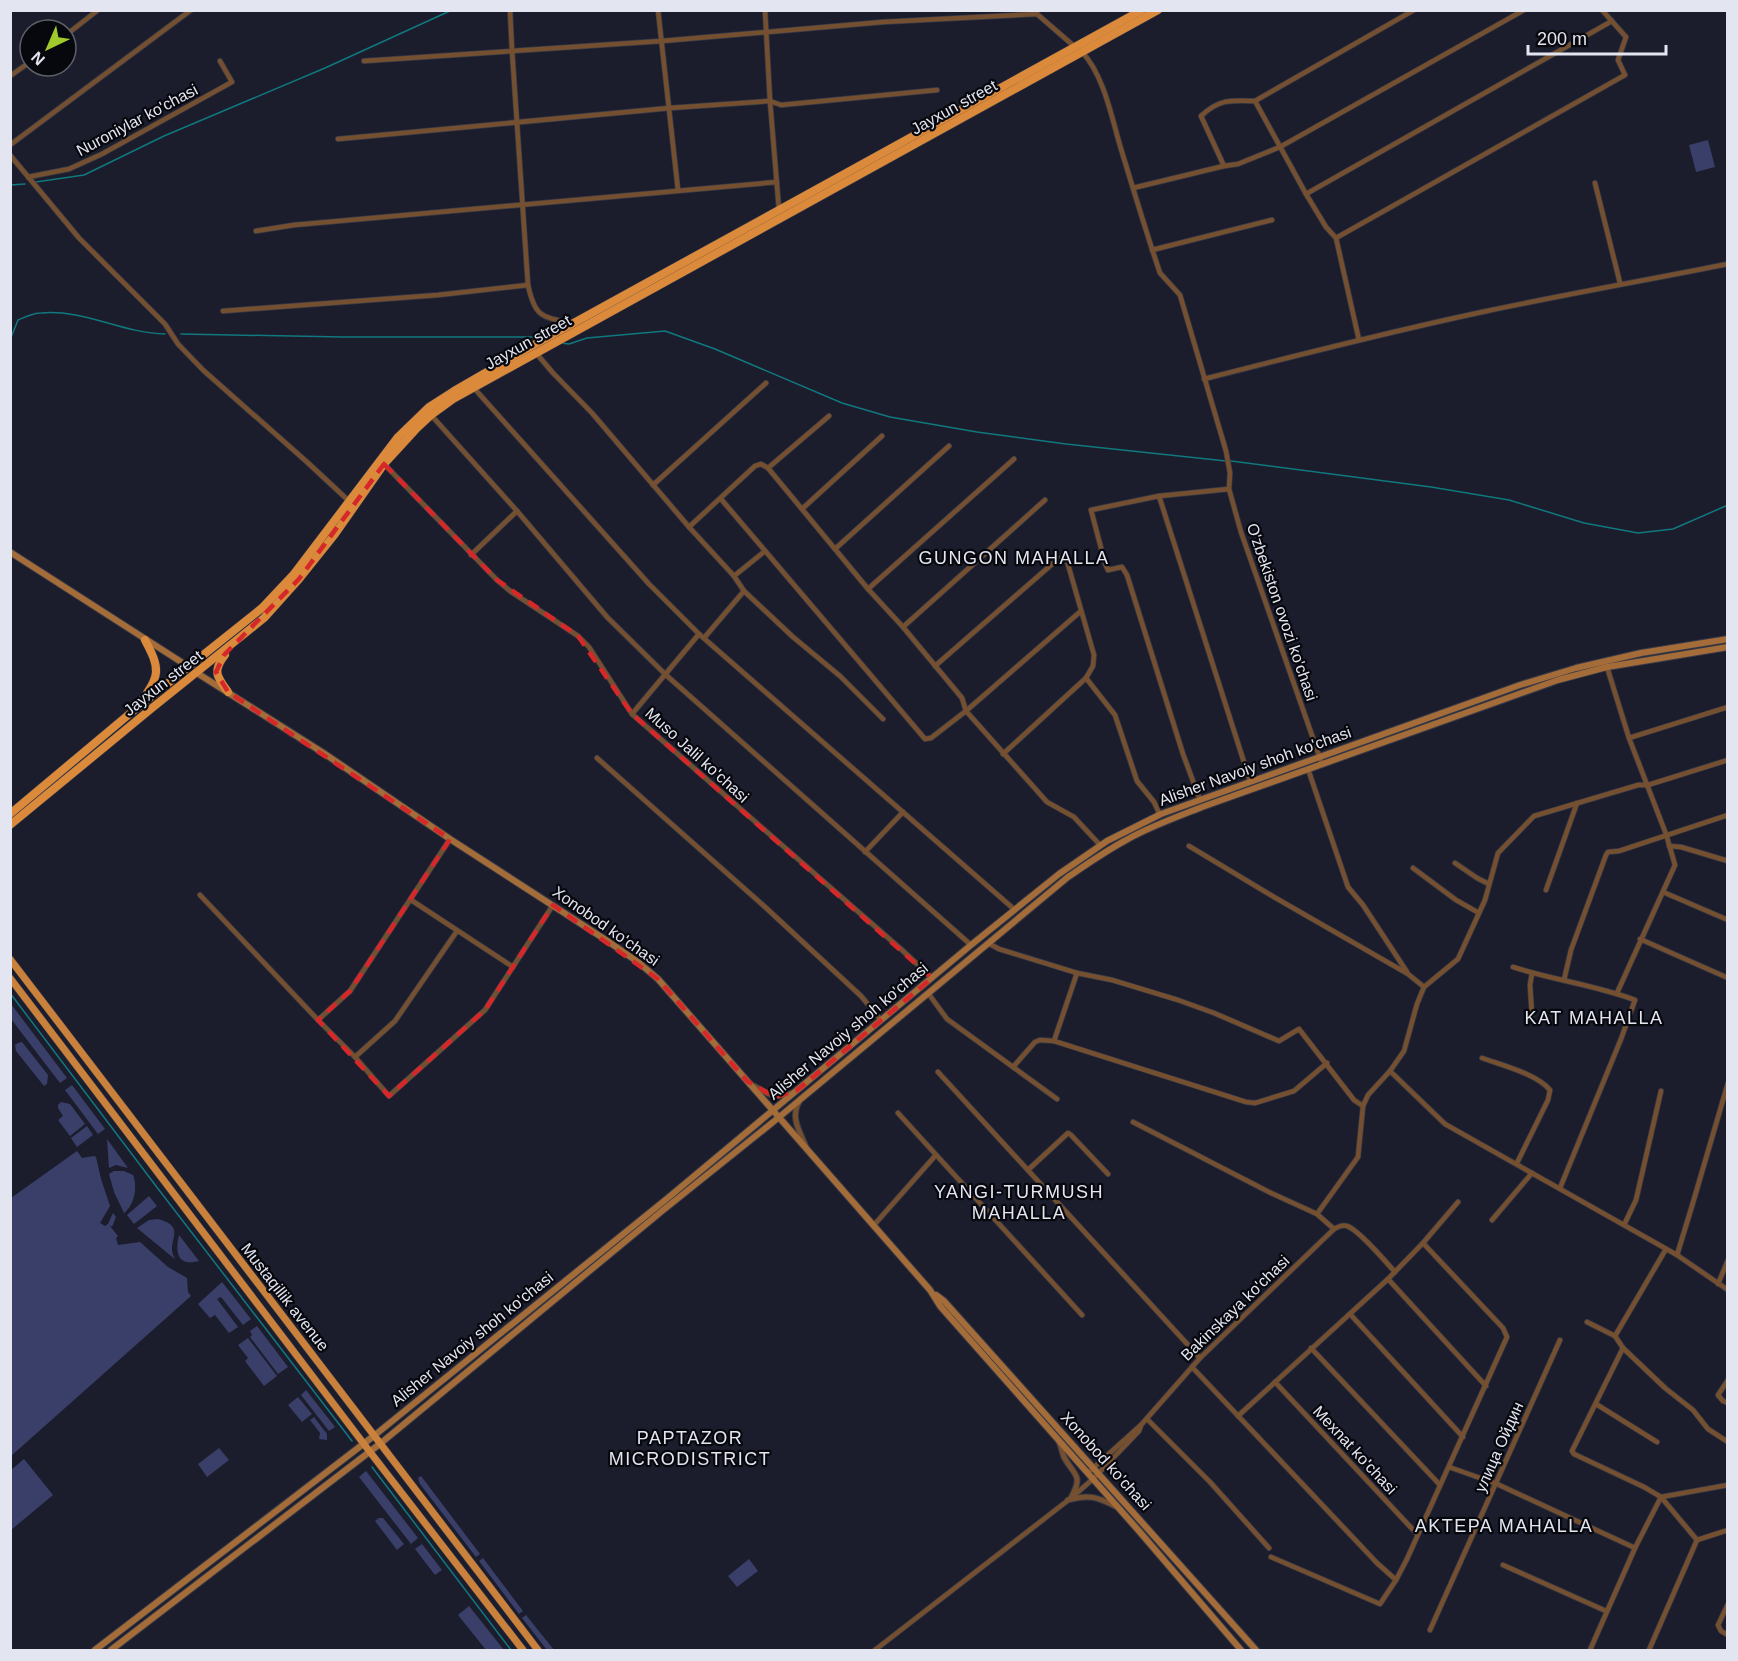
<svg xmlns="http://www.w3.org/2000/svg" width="1738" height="1661" font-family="Helvetica,sans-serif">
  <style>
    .green { fill: #3a3f69 }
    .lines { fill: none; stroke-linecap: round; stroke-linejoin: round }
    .stream { stroke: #10787e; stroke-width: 1.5 }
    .minor-casing { stroke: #373947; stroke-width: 6 }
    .tertiary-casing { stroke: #373947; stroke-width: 7 }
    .secondary-casing { stroke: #373947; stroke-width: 8 }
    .primary-casing { stroke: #373947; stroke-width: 8 }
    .trunk-casing { stroke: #373947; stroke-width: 9 }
    .minor { stroke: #745031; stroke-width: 4.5 }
    .tertiary { stroke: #745031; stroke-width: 5 }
    .secondary { stroke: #a46c38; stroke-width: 6 }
    .primary { stroke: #ca813b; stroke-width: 7 }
    .trunk { stroke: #db8a3c; stroke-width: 8 }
    .marked { fill: none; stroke: #d62828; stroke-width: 4.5; stroke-dasharray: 12 8; stroke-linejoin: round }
    .labels { text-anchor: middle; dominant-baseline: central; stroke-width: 4.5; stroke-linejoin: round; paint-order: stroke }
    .street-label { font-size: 16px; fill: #e3e5f0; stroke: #07080e }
    .neighbourhood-label { font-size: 18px; letter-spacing: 1.5px; fill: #e3e5f0; stroke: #07080e }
  </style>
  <rect width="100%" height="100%" fill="#1b1d2c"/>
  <g class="green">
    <path d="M1708,140l7,27 -19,5 -7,-27z"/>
    <path d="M11,1004l56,74 -7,5 -49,-64z"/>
    <path d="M22,1042l26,33 -1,9 -3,2 -28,-35 -1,-6 3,-2z"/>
    <path d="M72,1085l33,44 -7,5 -33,-44z"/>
    <path d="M61,1102l9,2 15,20 -15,12 -12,-16 5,-4 -5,-8v-3z"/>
    <path d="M87,1126l6,9 -16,12 -6,-9z"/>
    <path d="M107,1139l21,29 -12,-3 -7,3z"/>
    <path d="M77,1151l5,7 12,-2 2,1 5,22 9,27 -10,17 5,3 3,-2 5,-11 3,4 -4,10 -3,-2 9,11 -2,2 2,7 22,-3 28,25 19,11 1,14 3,4 -180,160v-258z"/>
    <path d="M114,1171h10l9,4c5,13 1,30 -9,38l-10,-21 -5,-18z"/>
    <path d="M149,1196l8,10 -23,18 -7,-9z"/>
    <path d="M158,1219c32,9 5,23 18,41l-39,-32 12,-8z"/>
    <path d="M179,1235l20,26c-22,6 -24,-9 -20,-26z"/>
    <path d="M222,1282l29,37 -8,6 -22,-28 -4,2 21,28 -9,6 -14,-18 -5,3 -12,-14z"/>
    <path d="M257,1326l31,41 -10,7 -28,-37 2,-2 -2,-4z"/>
    <path d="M248,1338l29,38 -13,10 -19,-25 3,-3 -10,-13z"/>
    <path d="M306,1390l29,37 -6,4 -28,-36z"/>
    <path d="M298,1397l14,17 -10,8 -14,-17z"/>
    <path d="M314,1417l13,17v6l-8,-1 1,-6 -10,-13z"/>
    <path d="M219,1448l10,12 -22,17 -9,-13z"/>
    <path d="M24,1459l29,36 -42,35v-60z"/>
    <path d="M366,1471l52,67 -7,6 -52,-67z"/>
    <path d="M421,1476l59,78 -4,3 -56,-73 -2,-6z"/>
    <path d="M379,1518h4l21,26 -7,6 -22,-29z"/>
    <path d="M422,1544l20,26 -7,5 -20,-26z"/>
    <path d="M483,1558l40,53 -4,3 -40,-53z"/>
    <path d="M749,1559l9,12 -21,16 -9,-11z"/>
    <path d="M469,1606l35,44h-18l-28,-35z"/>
    <path d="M526,1615l28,35h-7l-25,-32z"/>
  </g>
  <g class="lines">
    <g class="stream">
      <path d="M36,182l48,-7 80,-39 161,-68 127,-58"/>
      <path d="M10,185l15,-1"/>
      <path d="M181,334l162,3h190l6,1"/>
      <path d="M10,340l8,-20c7,-3 15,-7 23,-7 43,-4 81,20 124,21"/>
      <path d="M561,343l8,1 18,-6 78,-7 50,18 127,54 48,14 87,15 89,12 160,17"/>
      <path d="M1231,461l200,26 78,13 75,23 54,10 35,-4 55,-24"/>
      <path d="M10,993l149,197 193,251"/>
      <path d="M372,1467l139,183"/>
    </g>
    <g class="minor-casing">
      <g id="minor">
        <path d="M510,10l2,40 16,235c7,33 14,32 45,38"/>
        <path d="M658,10l20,180"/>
        <path d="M765,10l5,91 9,109"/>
        <path d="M1035,10l2,4 38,33"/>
        <path d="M66,35l32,-25"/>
        <path d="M1082,52c22,23 30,67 39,97 13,42 25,83 39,124l20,22 46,156 4,22 -1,16 12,43 81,232"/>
        <path d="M364,61l298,-20 221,-19 154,-8"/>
        <path d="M10,76l20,-14"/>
        <path d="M1255,101l51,93 20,33 10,11 23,102"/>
        <path d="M338,139l332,-31 100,-7 11,4 156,-15"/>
        <path d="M10,145l181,-135"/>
        <path d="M10,155l69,83 86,86 13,20 25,26 104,92 43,40"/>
        <path d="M1224,166l-23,-50c18,-17 30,-16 54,-15l159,-91"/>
        <path d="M28,177l41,-8 33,-15 130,-72 -12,-21"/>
        <path d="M1595,183l25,100"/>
        <path d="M1133,188l91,-22 14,-2 42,-17 244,-137"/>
        <path d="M1306,194l306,-173"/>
        <path d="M256,231l38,-6 483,-43"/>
        <path d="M1336,238l289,-163 -7,-15 8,-23 -24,-27"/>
        <path d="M1152,250l120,-30"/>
        <path d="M223,311l215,-16 90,-10"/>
        <path d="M536,353l17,20 39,40 97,114 45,49 10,15 49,46 47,39 43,43"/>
        <path d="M1204,379c94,-24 188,-48 283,-68 80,-17 160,-31 241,-47"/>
        <path d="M473,387l176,197 50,50 316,276"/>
        <path d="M431,415l86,96 90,106 59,58 305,270"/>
        <path d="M384,464l113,116 13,11 68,45 11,11 43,67 270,236 30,28"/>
        <path d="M768,468l61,-52"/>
        <path d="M653,485l113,-102"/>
        <path d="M1159,496l91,285"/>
        <path d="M721,499l204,240 6,-1 35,-27 115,-100"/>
        <path d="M802,509l80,-73"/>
        <path d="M689,527l66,-61 6,-2 7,4 100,121 35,38 59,71 4,13 81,91 27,15 26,28"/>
        <path d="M835,549l114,-103"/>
        <path d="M471,555l46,-44"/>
        <path d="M734,576l31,-25"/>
        <path d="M868,589l146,-130"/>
        <path d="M903,627l142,-127"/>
        <path d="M704,638l40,-47"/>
        <path d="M935,666l123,-107 4,-1 5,3 27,94 -1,11 -7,12 -83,76"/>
        <path d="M1607,667l22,71 37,96 9,31 -58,128"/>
        <path d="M1086,678l29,37 22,66 17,21 6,13"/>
        <path d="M632,714l67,-80"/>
        <path d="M1629,738l99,-31"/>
        <path d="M597,758l167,148 97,90 20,24"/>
        <path d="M1308,769l40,118 15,18 44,67"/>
        <path d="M1200,800l-17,-46 -56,-179 -5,-8 -14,3 -3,-7 -14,-53 68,-14 70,-7"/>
        <path d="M1189,846l85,51 134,77 16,13 -7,17 -13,47 -14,20 -22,24 -5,11 -5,51 -41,57"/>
        <path d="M1669,846l12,1 47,14"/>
        <path d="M865,852l38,-40"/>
        <path d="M1455,863l22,15 12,6"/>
        <path d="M1413,868l43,32 23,13"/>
        <path d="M1546,890l31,-87"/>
        <path d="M1663,892l65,28"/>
        <path d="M200,895l118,125 37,37 34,39 96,-86 68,-105"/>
        <path d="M411,900l102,67"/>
        <path d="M1640,939l88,39"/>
        <path d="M988,943l11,6 78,24 35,7 66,20 36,13 65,28 20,-12 55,71 9,6"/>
        <path d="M1513,967c40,13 82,18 122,33l-14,39 -61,149"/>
        <path d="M1564,980l7,-30 35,-95 2,-3 11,-1 109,-36"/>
        <path d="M1424,987l34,-28 27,-59 13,-47 36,-37 104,-31h10l80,-25"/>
        <path d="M928,993l19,26 110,80"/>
        <path d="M1532,1015l-2,-30 2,-12"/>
        <path d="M318,1020l32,-29 100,-152"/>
        <path d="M1054,1041l23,-68"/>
        <path d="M355,1057l40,-36 62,-90"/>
        <path d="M1482,1058c19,7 55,16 68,32l-2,10 -31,63"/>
        <path d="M1013,1067l22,-25 5,-2 14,1 192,61 9,1 39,-12 33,-28"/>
        <path d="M1390,1071l55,53 232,131 51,35"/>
        <path d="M938,1072l262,286"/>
        <path d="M898,1113l184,202"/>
        <path d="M1029,1169l39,-36 3,2 37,39"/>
        <path d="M1492,1220l40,-47"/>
        <path d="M874,1225l61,-69"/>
        <path d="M1624,1225l12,-25 25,-109"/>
        <path d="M1334,1229c4,-2 8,-5 13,-3 11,3 39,36 48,46"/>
        <path d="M1677,1255l15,-49 36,-123"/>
        <path d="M1388,1279l98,107"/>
        <path d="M1718,1284l10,-24"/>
        <path d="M1350,1314l113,123"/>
        <path d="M1587,1322l28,14 8,12 42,40 28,22 15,19 20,13"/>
        <path d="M1615,1336l51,-87"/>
        <path d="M1311,1348l129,137"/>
        <path d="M1623,1348l-51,103 2,3 70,33 17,10 36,43"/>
        <path d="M1192,1367l185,196 19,17"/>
        <path d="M1728,1380l-10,15 5,6 5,2"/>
        <path d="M1275,1382l142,152"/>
        <path d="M1596,1404l61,38"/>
        <path d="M1238,1416l150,-137 35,-36 35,-41"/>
        <path d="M1147,1419l63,63 59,66"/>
        <path d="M1449,1467l48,17 138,64"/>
        <path d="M1091,1470l50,-45 59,-67 134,-129 -17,-15 -46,-21 -138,-71"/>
        <path d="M1271,1557l109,47 16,-24 11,-21 100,-222 -4,-9 -80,-85"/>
        <path d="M1503,1565l103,46"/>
        <path d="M1728,1604l-10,21 3,6 7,4"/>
        <path d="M1430,1630l130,-290"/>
        <path d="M875,1650l196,-152 22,-19 46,-48 2,-6"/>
        <path d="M1590,1650l45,-102 26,-51 67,-12"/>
        <path d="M1649,1650l48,-110 31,-10"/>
      </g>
    </g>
    <g class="tertiary-casing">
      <g id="tertiary">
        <path d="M754,1086c13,8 22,13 38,7"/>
        <path d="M799,1102c-9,15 1,30 7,45"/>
        <path d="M1059,1442c2,4 3,10 5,15 10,19 20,17 7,41"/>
        <path d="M1068,1500c21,-6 29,-3 47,6"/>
      </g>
    </g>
    <g class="secondary-casing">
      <g id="secondary">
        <path d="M10,552l179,115"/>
        <path d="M197,673l128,81 125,85 156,101 32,22 20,17 272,311 10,16 199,225 102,119"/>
        <path d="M936,1295l8,6 312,349"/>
        <path d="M95,1650l280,-215 294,-238 302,-252 88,-71 48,-33 54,-27 359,-129 56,-17 65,-15 87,-14"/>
        <path d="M111,1650l270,-207 281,-232 116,-93 290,-241c19,-13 39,-27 60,-38 23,-13 49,-22 74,-32l356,-127 49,-13 121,-20"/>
      </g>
    </g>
    <g class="primary-casing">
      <g id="primary">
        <path d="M10,959l528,691"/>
        <path d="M10,978l360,474 153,198"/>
      </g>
    </g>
    <g class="trunk-casing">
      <g id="trunk">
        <path d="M225,655c-13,16 -8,22 3,37"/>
        <path d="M140,703c20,-28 21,-33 5,-63"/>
        <path d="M10,814l123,-103 129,-103 32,-34 104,-137 31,-30 25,-16 78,-45 610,-336"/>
        <path d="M10,825l142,-117 112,-90 35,-39 36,-45 49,-70 33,-36 14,-13 22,-16 705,-389"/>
      </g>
    </g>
    <use href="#minor" class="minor"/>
    <use href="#tertiary" class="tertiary"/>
    <use href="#secondary" class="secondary"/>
    <use href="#primary" class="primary"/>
    <use href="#trunk" class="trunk"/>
  </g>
  <path class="marked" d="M384,464l113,116 81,56 54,78 300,264 -136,113 -21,6 -28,-16 -89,-102 -105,-74 -68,105 -96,86 -71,-76 32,-29 100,-152 -222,-147 -12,-20 8,-17 75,-76z"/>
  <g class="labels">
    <g class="street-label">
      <text transform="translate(954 107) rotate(-29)">Jayxun street</text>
      <text transform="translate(137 120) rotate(-28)">Nuroniylar ko'chasi</text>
      <text transform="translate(528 342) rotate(-29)">Jayxun street</text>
      <text transform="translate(1282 612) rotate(71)">O'zbekiston ovozi ko'chasi</text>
      <text transform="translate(163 683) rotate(-38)">Jayxun street</text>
      <text transform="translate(697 755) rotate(42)">Muso Jalil ko'chasi</text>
      <text transform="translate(1255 766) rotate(-20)">Alisher Navoiy shoh ko'chasi</text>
      <text transform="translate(606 926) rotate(35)">Xonobod ko'chasi</text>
      <text transform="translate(848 1031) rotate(-40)">Alisher Navoiy shoh ko'chasi</text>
      <text transform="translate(285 1297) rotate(52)">Mustaqillik avenue</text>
      <text transform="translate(1235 1308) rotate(-44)">Bakinskaya ko'chasi</text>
      <text transform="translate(472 1339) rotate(-39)">Alisher Navoiy shoh ko'chasi</text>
      <text transform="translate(1499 1447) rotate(-66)">улица Ойдин</text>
      <text transform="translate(1355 1450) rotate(47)">Mexnat ko'chasi</text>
      <text transform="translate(1106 1461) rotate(48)">Xonobod ko'chasi</text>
    </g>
    <g class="neighbourhood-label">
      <text x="1014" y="558">GUNGON MAHALLA</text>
      <text x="1594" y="1018">KAT MAHALLA</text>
      <text x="1019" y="1192">YANGI-TURMUSH<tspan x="1019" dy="21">MAHALLA</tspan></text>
      <text x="690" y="1438">PAРTAZOR<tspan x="690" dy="21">MICRODISTRICT</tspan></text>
      <text x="1504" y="1526">AKTEPA MAHALLA</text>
    </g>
  </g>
  <rect width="1738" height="1661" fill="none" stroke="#e3e5f0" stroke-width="24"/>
  <g transform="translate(48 48) rotate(224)"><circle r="28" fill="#07080e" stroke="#5f6068" stroke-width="1.5"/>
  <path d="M0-4.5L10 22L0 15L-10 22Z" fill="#a0c92b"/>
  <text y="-9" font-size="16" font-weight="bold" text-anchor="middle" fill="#e3e5f0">N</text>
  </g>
  <path d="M1528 45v9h138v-9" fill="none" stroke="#e3e5f0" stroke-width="3"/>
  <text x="1537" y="45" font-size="18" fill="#e3e5f0" stroke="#07080e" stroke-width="4.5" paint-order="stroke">200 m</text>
</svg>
